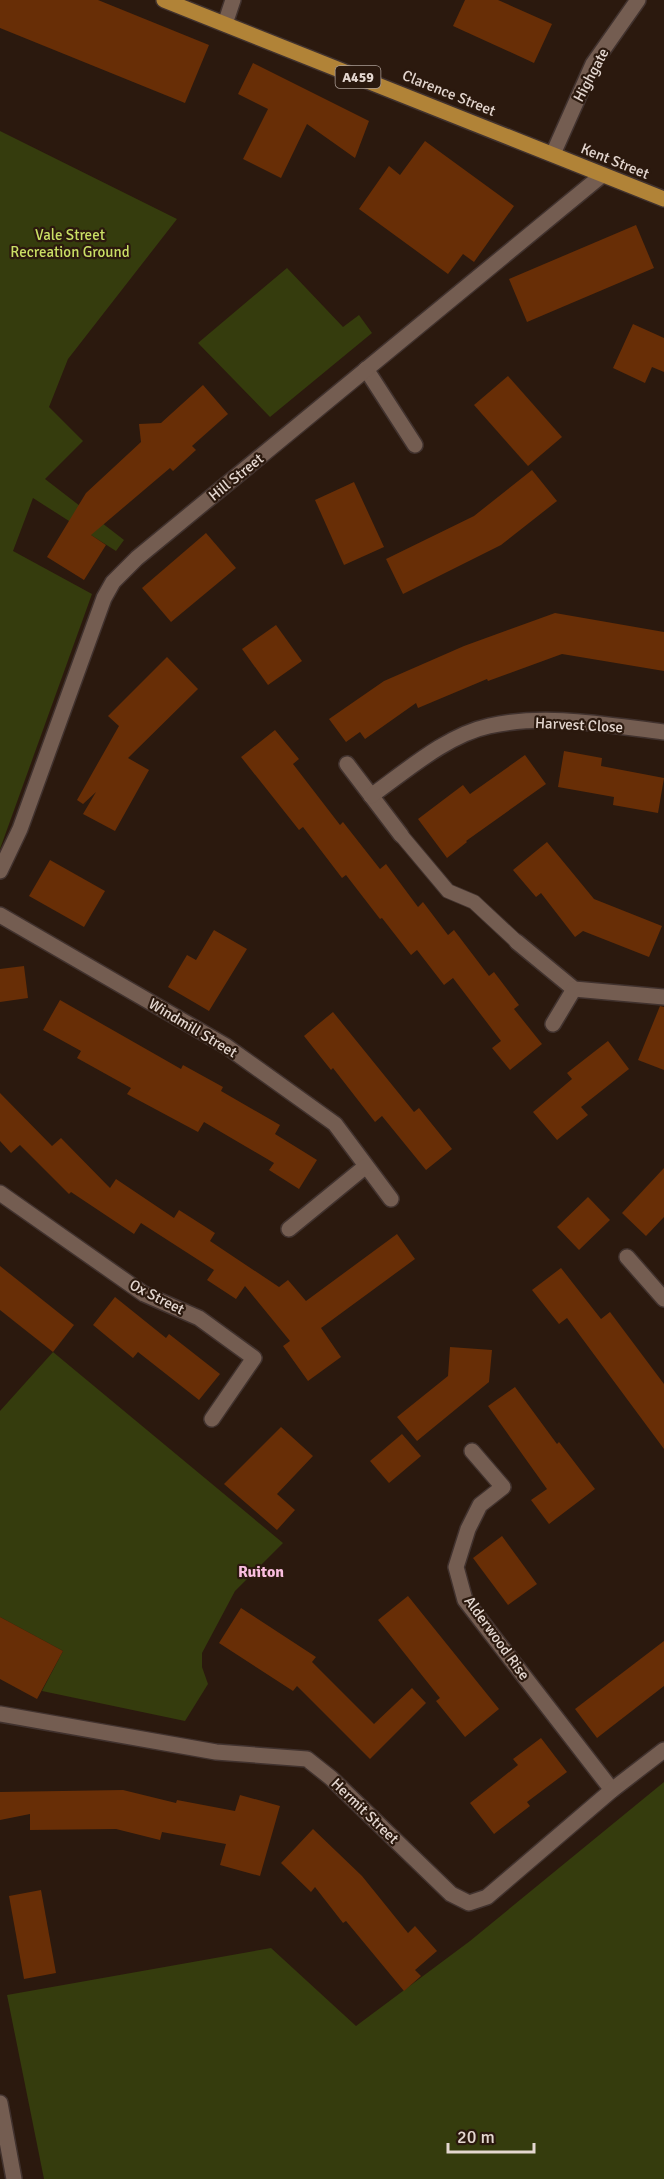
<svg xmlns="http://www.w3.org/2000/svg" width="664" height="2179" font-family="Signika,sans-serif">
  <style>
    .green { fill: #353c0d }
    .building { fill: #682e06 }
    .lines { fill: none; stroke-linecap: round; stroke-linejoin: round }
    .service-casing { stroke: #41322e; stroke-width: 16 }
    .minor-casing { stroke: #41322e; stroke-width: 18 }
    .tertiary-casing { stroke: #41322e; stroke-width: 18 }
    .primary-casing { stroke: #41322e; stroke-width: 18 }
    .service { stroke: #745d51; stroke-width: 14 }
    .minor { stroke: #745d51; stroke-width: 15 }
    .tertiary { stroke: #745d51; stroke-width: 15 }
    .primary { stroke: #b18337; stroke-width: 15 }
    .labels { text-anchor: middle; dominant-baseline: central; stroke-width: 4.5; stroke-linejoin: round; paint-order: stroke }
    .shield { fill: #2b190e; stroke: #ac9e96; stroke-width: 1.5 }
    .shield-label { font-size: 14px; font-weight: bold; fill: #e4d7d0 }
    .street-label { font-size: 15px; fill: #e4d7d0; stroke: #2b190e }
    .park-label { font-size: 15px; fill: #cadf65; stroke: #2b190e }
    .neighbourhood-label { font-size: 16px; font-weight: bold; fill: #f9bdde; stroke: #2b190e }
  </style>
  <rect width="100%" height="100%" fill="#2b190e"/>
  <g class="green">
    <path d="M0,131l177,88 -109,140 -19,48 34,34 -38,38 79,61 -8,11 -83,-53 -20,53 79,43 -92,255z"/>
    <path d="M287,268l56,59 16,-12 13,18 -102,84 -72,-74z"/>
    <path d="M53,1352l230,191 -48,48 -33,62v14l6,17 -23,37 -143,-30 21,-40 -63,-34v-206z"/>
    <path d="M664,1782v397h-620l-37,-184 264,-47 85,78 114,-85z"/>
  </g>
  <g class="building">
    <path d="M0,0h98l111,45 -24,58 -185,-75z"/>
    <path d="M465,0h33l54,24 -18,39 -81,-37z"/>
    <path d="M253,63l116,58 -14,37 -48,-34 -26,54 -38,-19 25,-50 -30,-15z"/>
    <path d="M425,141l89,65 -40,56 -11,-8 -15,20 -89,-65 30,-43 11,9z"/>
    <path d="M636,225l18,43 -127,54 -18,-43z"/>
    <path d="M633,324l31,14v34l-12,-5 -7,16 -32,-15z"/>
    <path d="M508,376l54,61 -34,29 -54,-61z"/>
    <path d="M203,385l25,29 -36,32 4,4 -23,21 -3,-3 -79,67 15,10 -22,35 -37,-23 39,-64 55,-51 -2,-18 22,-1z"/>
    <path d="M532,470l25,31 -56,44 -98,49 -17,-35 88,-43z"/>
    <path d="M354,482l30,65 -40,18 -29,-65z"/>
    <path d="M206,533l30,35 -65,54 -29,-34z"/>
    <path d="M555,613l109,19v39l-102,-17 -74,27 -1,-2 -69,29 -2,-5 -51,36 -5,-7 -14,10 -17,-23 55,-38 80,-35z"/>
    <path d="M276,625l26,36 -34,24 -26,-36z"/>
    <path d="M167,657l31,32 -70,69 21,12 -34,61 -32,-17 13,-22 -13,12 -6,-4 42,-74 -11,-10z"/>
    <path d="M275,730l24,29 -6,5 47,61 3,-3 37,47 6,-5 32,43 5,-5 25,33 6,-5 35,46 5,-4 25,33 -5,4 28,35 -32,26 -18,-22 9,-7 -48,-63 -9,7 -27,-35 -6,5 -29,-37 -2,1 -34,-44 -4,3 -39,-51 -4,3 -58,-73z"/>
    <path d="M564,751l38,7 -1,8 63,12 -6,35 -45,-8 1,-8 -56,-10z"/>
    <path d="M525,755l21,29 -80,57 1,1 -20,16 -29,-39 45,-34 7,9z"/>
    <path d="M547,842l47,57 68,27 -13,31 -66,-26 -8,6 -34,-44 -5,4 -23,-27z"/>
    <path d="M50,860l55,31 -21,36 -55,-31z"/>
    <path d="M214,930l33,19 -38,62 -41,-24 19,-32 9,5z"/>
    <path d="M24,966l4,32 -28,4v-33z"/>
    <path d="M60,1000l121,69 2,-4 40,22 -2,4 59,34 -5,9 42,26 -18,29 -30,-19 5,-7 -70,-41 -6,10 -71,-38 4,-6 -54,-30 4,-7 -38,-21z"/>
    <path d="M660,1006l4,1v63l-26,-10z"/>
    <path d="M333,1012l81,100 5,-4 33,41 -26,21 -44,-54 -7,6 -42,-54 -2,2 -27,-34z"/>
    <path d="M608,1041l21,28 -48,38 7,8 -31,25 -24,-28 39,-33 -5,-6z"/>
    <path d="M0,1093l52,53 9,-8 49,50 6,-9 58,39 5,-8 36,23 -5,8 69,46 9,-7 18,21 91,-67 18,25 -94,69 20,29 -33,24 -25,-35 7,-5 -45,-55 -9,13 -29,-19 7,-10 -73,-47 -7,11 -63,-42 -2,2 -49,-49 -9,8 -11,-12z"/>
    <path d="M664,1168v49l-18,19 -24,-23z"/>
    <path d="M588,1197l22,23 -31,30 -22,-23z"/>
    <path d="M0,1266l74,59 -21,27 -53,-42z"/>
    <path d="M561,1268l40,51 9,-7 54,72v65l-97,-131 -8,6 -27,-34z"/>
    <path d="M115,1297l51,41 3,-4 51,40 -21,26 -61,-48 -5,6 -40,-33z"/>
    <path d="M450,1347l42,3 -3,32 -72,59 -20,-24 51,-41z"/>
    <path d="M515,1387l42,57 2,-2 36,47 -46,35 -18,-24 16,-11 -59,-83z"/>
    <path d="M281,1427l32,29 -36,38 18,16 -18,20 -53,-46z"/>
    <path d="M402,1434l19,22 -32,27 -19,-22z"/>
    <path d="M502,1536l35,48 -29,21 -35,-47z"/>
    <path d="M408,1596l91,113 -34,28 -29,-36 4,-3 -62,-78z"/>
    <path d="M241,1608l75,49 -4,5 62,62 38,-36 14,15 -56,56 -73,-73 -4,5 -74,-48z"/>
    <path d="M0,1617l63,34 -26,48 -37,-20z"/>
    <path d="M664,1641v45l-67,52 -22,-29z"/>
    <path d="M541,1738l26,34 -40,30 3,4 -36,28 -24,-31 48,-38 -5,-6z"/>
    <path d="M123,1790l53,13 1,-3 58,11 5,-16 40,11 -20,70 -40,-11 6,-21 -64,-12 -2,8 -44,-11 -86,1v-16l-30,6v-28z"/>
    <path d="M313,1829l49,47 46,57 7,-7 22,25 -22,19 6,6 -17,15 -58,-70 -3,2 -28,-36 -4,5 -30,-29z"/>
    <path d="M41,1890l15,83 -32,6 -15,-83z"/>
  </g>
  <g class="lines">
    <g class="service-casing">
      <path id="service" d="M401,835l47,56 26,11 43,40"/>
    </g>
    <g class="minor-casing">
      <g id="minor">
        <path d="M225,24l8,-24"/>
        <path d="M553,154l40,-90 45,-64"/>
        <path d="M366,369l49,76"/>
        <path d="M347,764l54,71"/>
        <path d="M371,796c35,-25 76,-61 118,-70 57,-13 118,-1 175,6"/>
        <path d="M0,915l226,131 109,78 56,75"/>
        <path d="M517,942l57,47 90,8"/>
        <path d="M553,1024l21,-35"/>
        <path d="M0,1193l144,101 55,24 55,40 -42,61"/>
        <path d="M289,1229l77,-63"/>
        <path d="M627,1257l37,42"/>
        <path d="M472,1451l31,36 -23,18 -12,24 -12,38 9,33 147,190"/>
        <path d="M0,1714l216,38 91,7 24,19 120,116 18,9 18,-6 125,-107 52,-40"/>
      </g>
    </g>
    <g class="tertiary-casing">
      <g id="tertiary">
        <path d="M0,871l20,-42 84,-231 9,-16 24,-24 464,-382"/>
        <path d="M0,2103l14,76"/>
      </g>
    </g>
    <g class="primary-casing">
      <path id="primary" d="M164,0l500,199"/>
    </g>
    <use href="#service" class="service"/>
    <use href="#minor" class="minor"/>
    <use href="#tertiary" class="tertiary"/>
    <use href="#primary" class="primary"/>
  </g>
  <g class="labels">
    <rect class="shield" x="335.5" y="66" width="45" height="22" rx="4.5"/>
    <g class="shield-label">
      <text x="358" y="77">A459</text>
    </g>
    <g class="street-label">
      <text transform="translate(591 75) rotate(-62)">Highgate</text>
      <text transform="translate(449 93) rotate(22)">Clarence Street</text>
      <text transform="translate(615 161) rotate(22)">Kent Street</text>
      <text transform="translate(236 477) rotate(-39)">Hill Street</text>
      <text transform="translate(579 725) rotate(3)">Harvest Close</text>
      <text transform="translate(193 1028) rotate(31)">Windmill Street</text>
      <text transform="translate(157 1297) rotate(27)">Ox Street</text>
      <text transform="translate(497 1638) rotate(54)">Alderwood Rise</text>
      <text transform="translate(365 1811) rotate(44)">Hermit Street</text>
    </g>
    <g class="park-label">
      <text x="70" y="235">Vale Street<tspan x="70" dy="17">Recreation Ground</tspan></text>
    </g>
    <g class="neighbourhood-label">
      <text x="261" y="1572">Ruiton</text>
    </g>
  </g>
  <path d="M448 2143v9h86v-9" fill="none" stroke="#e4d7d0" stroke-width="3"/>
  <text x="457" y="2143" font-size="18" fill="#e4d7d0" stroke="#2b190e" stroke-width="4.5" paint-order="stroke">20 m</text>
</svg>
